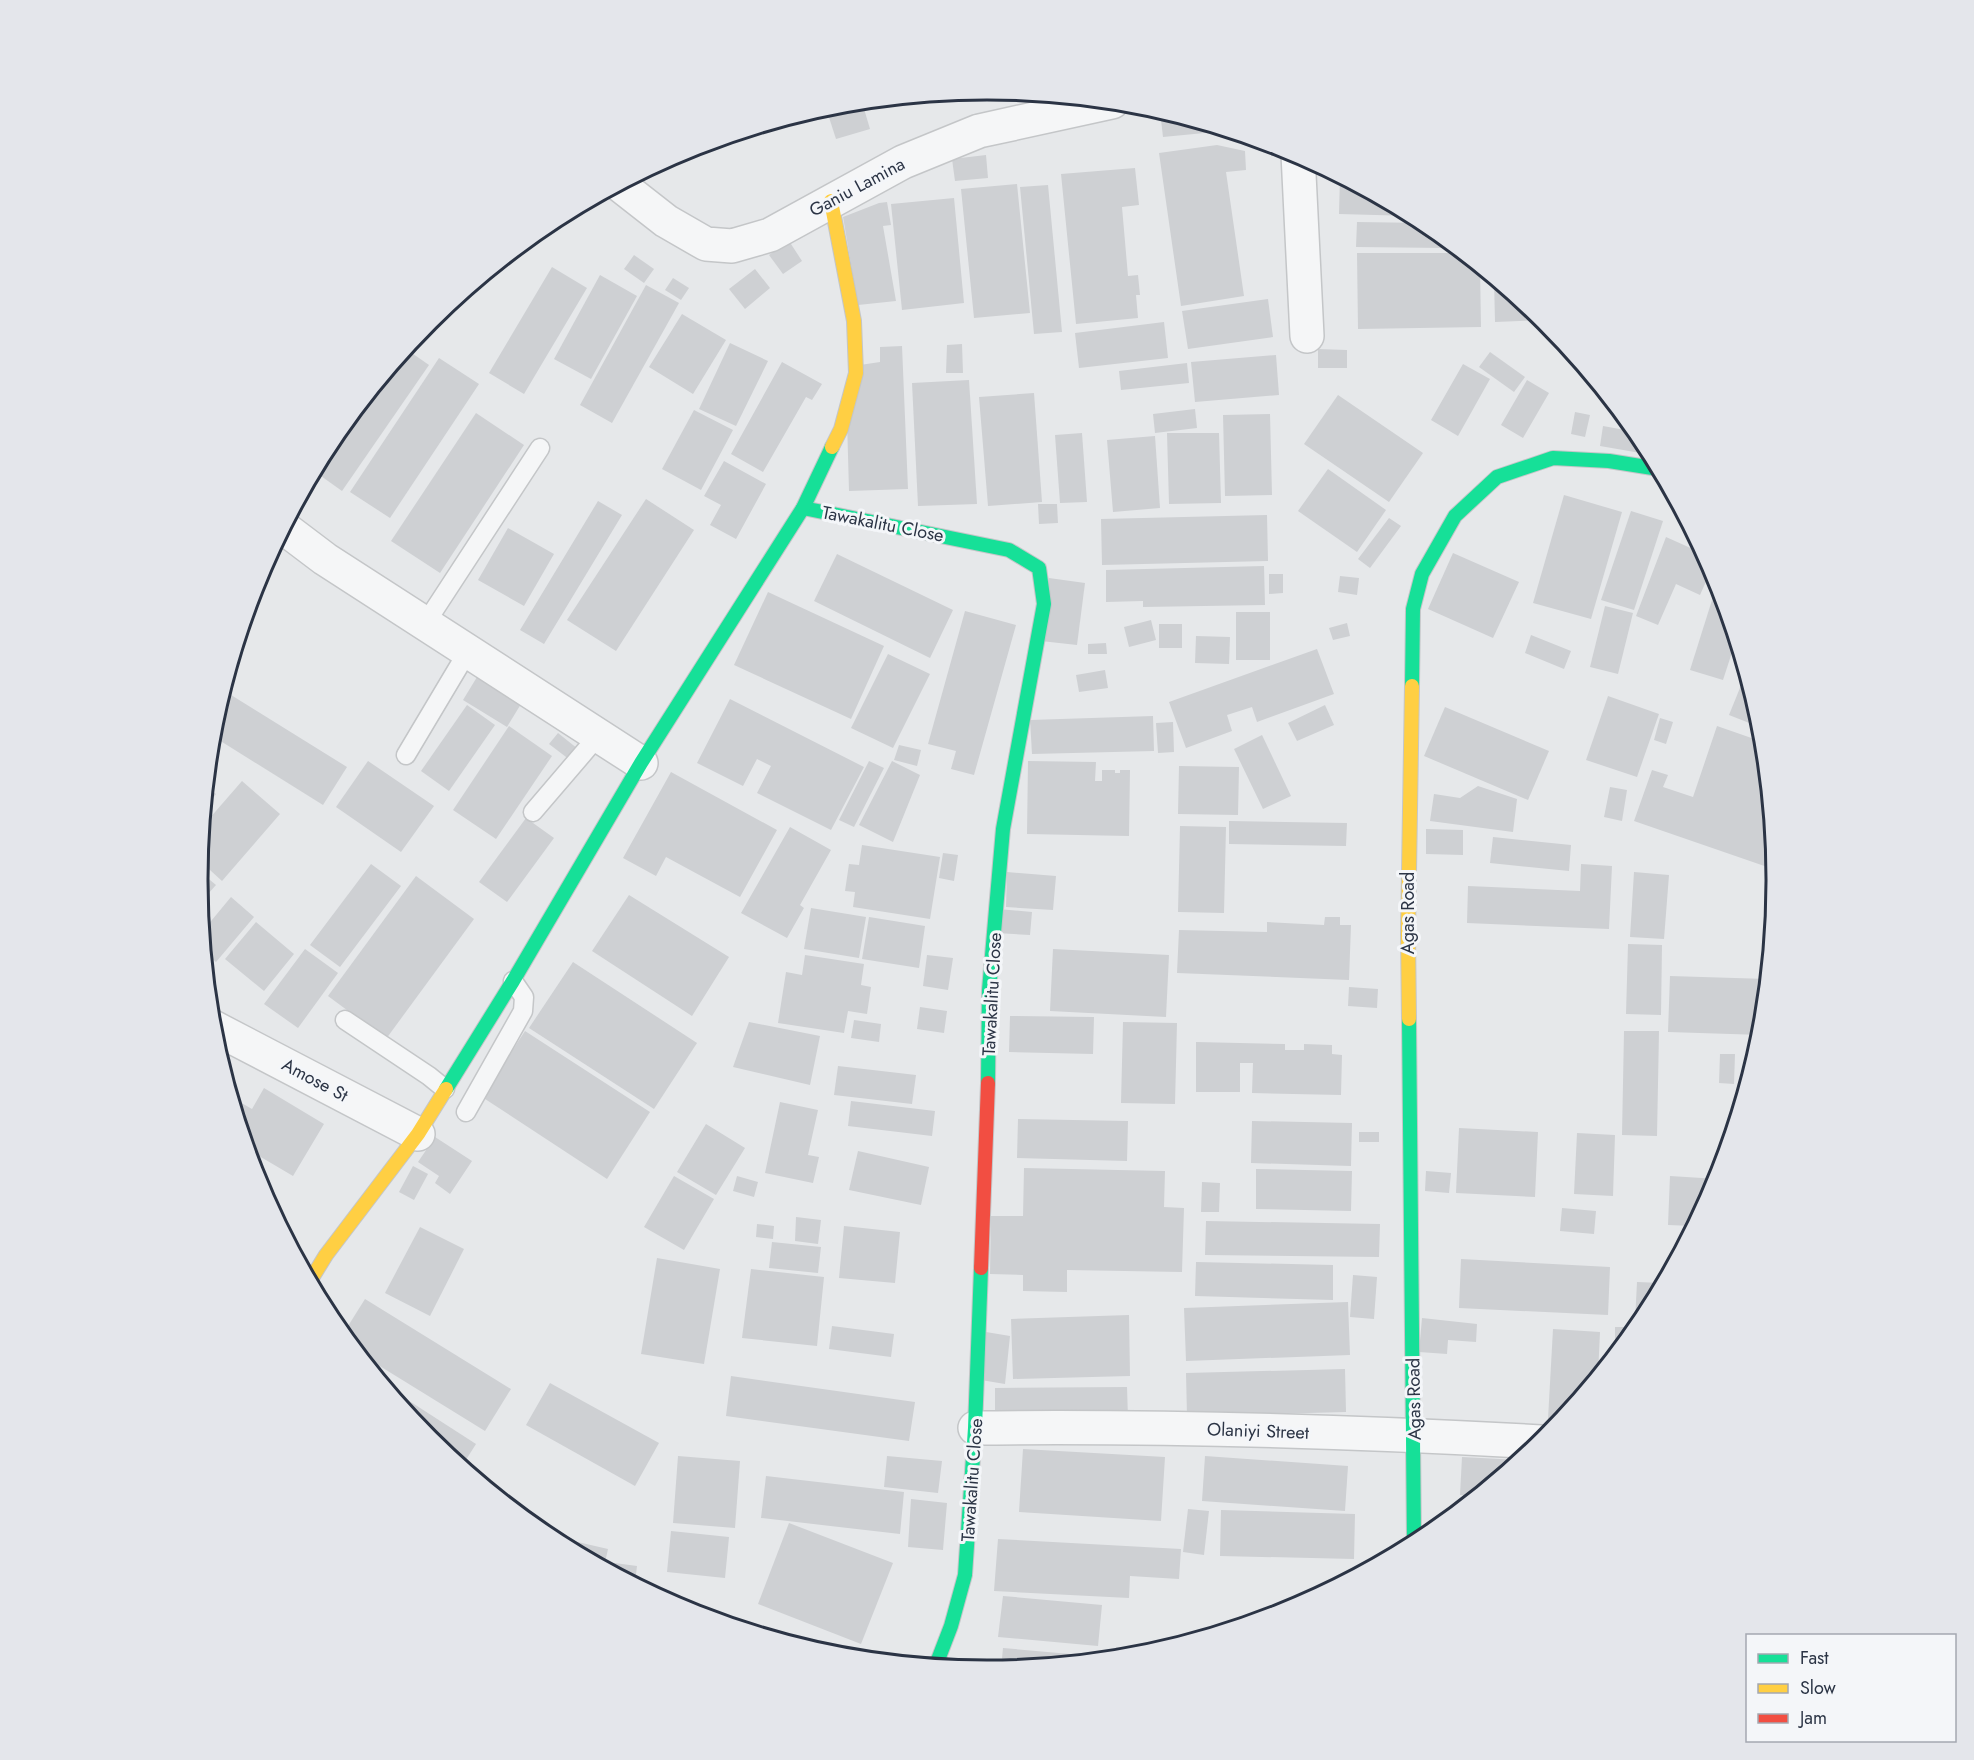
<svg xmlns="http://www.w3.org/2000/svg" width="1974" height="1760" font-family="Jost,sans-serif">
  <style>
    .building { fill: #ced0d3 }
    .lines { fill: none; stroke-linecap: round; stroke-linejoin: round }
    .lane-casing { stroke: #c4c6c8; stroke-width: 21 }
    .street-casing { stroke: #c4c6c8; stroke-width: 36 }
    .fast-casing { stroke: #c4c6c8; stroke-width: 16 }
    .slow-casing { stroke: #c4c6c8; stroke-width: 16 }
    .jam-casing { stroke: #c4c6c8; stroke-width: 16 }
    .lane { stroke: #f5f6f7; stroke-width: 18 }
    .street { stroke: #f5f6f7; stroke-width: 33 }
    .fast { stroke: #16e098; stroke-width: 14 }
    .slow { stroke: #ffcf43; stroke-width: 14 }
    .jam { stroke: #f24e42; stroke-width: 14 }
    .labels { text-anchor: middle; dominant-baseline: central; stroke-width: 6; stroke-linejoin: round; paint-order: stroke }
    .street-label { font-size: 18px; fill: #2b3445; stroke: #f4f6f9 }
    .rim { fill: none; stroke: #2b3445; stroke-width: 3 }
  </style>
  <rect width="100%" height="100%" fill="#e6e8ea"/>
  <g class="building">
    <path d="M862,102l8,27 -34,10 -10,-31z"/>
    <path d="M1160,111l65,20 -62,6z"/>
    <path d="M1217,145l28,6 1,19 -20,2 18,124 -63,10 -22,-153z"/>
    <path d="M986,155l2,23 -33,3 -3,-22z"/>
    <path d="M1135,168l4,37 -17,2 6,69 10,-1 2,20h-4l2,23 -62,6 -15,-150z"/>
    <path d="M1340,177l72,39 -73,-2z"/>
    <path d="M1017,184l13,129 -56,5 -13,-129z"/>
    <path d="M1048,185l14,147 -28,2 -14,-147z"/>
    <path d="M954,198l10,105 -62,7 -11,-106z"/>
    <path d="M887,202l4,23 -8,1 13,75 -38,4 -15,-88 36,-14z"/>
    <path d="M1357,222l69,1 19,16v9l-89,-1z"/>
    <path d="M789,241l13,20 -19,13 -14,-19z"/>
    <path d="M1357,253h105l18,15 1,59 -123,2z"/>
    <path d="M634,255l20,14 -10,14 -20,-14z"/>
    <path d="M552,267l35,21 -63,106 -35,-21z"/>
    <path d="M755,269l15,19 -25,21 -16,-20z"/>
    <path d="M600,275l37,21 -46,83 -37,-20z"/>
    <path d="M673,278l16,10 -8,12 -16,-10z"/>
    <path d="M1494,279l50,41 -49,2z"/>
    <path d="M646,285l33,18 -67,120 -32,-18z"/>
    <path d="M1268,299l5,38 -85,12 -6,-38z"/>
    <path d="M446,307l-24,35 -7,-5 14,-16z"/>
    <path d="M682,314l44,26 -33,54 -44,-27z"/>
    <path d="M1164,322l4,36 -89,10 -4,-35z"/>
    <path d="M730,343l38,18 -32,65 -37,-17z"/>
    <path d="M962,344l1,29h-17l1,-28z"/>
    <path d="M902,346l6,143 -59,2 -2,-71 13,-55 20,-3v-15z"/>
    <path d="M406,349l23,16 -87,126 -28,-20 16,-30z"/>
    <path d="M1318,349l29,1v18h-29z"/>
    <path d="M1490,352l35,25 -11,15 -35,-25z"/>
    <path d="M1276,355l3,40 -84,7 -4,-40z"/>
    <path d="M439,358l40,26 -89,134 -40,-26z"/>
    <path d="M782,362l40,22 -10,16 -6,-3 -43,75 -32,-18z"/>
    <path d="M1187,363l2,20 -68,7 -2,-19z"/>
    <path d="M1463,364l27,15 -32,57 -27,-16z"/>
    <path d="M969,380l8,124 -59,2 -6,-123z"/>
    <path d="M1527,380l22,13 -26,45 -22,-13z"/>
    <path d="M1034,393l8,109 -54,4 -9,-109z"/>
    <path d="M1338,395l85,58 -34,49 -85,-58z"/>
    <path d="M1195,409l2,19 -42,5 -2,-19z"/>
    <path d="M694,410l39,20 -32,60 -39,-21z"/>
    <path d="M1575,412l15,3 -5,22 -14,-3z"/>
    <path d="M476,413l48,32 -84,128 -49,-32z"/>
    <path d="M1270,414l2,81 -47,1 -2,-81z"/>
    <path d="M1603,426l33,6 16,23 -52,-9z"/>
    <path d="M1082,433l5,69 -27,1 -5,-68z"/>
    <path d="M1167,433h52l2,70 -52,1z"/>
    <path d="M1155,436l5,72 -47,4 -6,-72z"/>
    <path d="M724,461l42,23 -30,55 -26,-14 11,-20 -17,-9z"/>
    <path d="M1328,469l58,41 -29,42 -59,-41z"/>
    <path d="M1564,495l58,17 -31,107 -58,-16z"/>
    <path d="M646,499l48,31 -78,121 -49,-31z"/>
    <path d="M598,501l24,14 -78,129 -24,-14z"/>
    <path d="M1038,504h19l1,19 -19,1z"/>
    <path d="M1631,511l32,10 -29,89 -33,-10z"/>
    <path d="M1267,515l1,46 -166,4 -1,-46z"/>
    <path d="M1389,518l12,8 -31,42 -12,-9z"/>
    <path d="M508,528l46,26 -30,52 -46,-26z"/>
    <path d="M1666,537l38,17 8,14 -12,27 -24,-11 -18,41 -22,-9z"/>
    <path d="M1453,553l66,29 -26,56 -65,-29z"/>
    <path d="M837,554l116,56 -23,48 -116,-57z"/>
    <path d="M1264,566l1,39 -122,2v-6l-37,1v-32z"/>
    <path d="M1269,574h14v19l-14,1z"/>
    <path d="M1340,576l19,2 -2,17 -19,-3z"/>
    <path d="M1049,578l36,5 -8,62 -36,-4z"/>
    <path d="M1718,581l18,59 -13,40 -33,-10z"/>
    <path d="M768,592l116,54 -33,73 -117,-54z"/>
    <path d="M1605,606l28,7 -15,61 -28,-7z"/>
    <path d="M965,611l51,14 -42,150 -23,-6 5,-18 -28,-7z"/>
    <rect x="1236" y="612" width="34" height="48"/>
    <path d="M1151,620l5,20 -27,7 -5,-20z"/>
    <path d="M1347,623l3,13 -17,4 -4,-12z"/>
    <rect x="1159" y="624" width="23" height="24"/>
    <path d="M1531,635l40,16 -7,18 -39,-16z"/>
    <path d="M1196,636l34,1 -1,27 -34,-1z"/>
    <path d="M1106,643l1,11h-19v-10z"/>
    <path d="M1317,649l17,45 -77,28 -5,-15 -25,8 5,16 -46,17 -17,-46z"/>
    <path d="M888,654l42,20 -37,74 -42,-20z"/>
    <path d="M1105,670l3,18 -29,4 -3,-17z"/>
    <path d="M1746,673l16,53v2l-33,-13z"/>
    <path d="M477,677l44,27 -14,23 -44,-27z"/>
    <path d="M223,690l124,77 -24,38 -112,-70z"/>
    <path d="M1608,696l51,18 -22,63 -51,-17z"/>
    <path d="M730,699l134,68 -33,63 -74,-37 14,-27 -14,-7 -14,27 -46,-23z"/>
    <path d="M467,705l28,20 -46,66 -28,-20z"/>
    <path d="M1325,705l9,20 -37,16 -9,-18z"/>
    <path d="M1445,707l104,44 -21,49 -104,-44z"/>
    <path d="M1153,716l1,35 -122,3 -2,-34z"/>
    <path d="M1660,718l13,4 -7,22 -12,-4z"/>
    <path d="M1173,722l1,30 -16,1 -2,-30z"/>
    <path d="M509,726l43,30 -56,83 -43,-29z"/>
    <path d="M1717,726l46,16 13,128 -142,-49 18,-51 16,5 -5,12 30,10z"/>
    <path d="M558,733l20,16 -8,11 -21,-16z"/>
    <path d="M1262,735l29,61 -28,13 -29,-60z"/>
    <path d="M899,745l22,5 -4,16 -23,-6z"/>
    <path d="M368,761l66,45 -33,46 -65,-45z"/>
    <path d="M869,761l15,7 -30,59 -15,-7z"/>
    <path d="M892,761l28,14 -27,67 -34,-17z"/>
    <path d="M1028,761l68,1 -1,19h7v-11h13v3h5v-3h10l-1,66 -102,-2z"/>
    <path d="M1179,766l60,1 -1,48 -60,-1z"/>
    <path d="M671,772l106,58 -37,67 -74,-40 -10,19 -33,-18z"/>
    <path d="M242,781l38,33 -58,67 -23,-21 3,-33z"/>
    <path d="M1478,786l39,13 -4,33 -83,-11 4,-27 26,4z"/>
    <path d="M206,787l10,7 -12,16 1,-9z"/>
    <path d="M1610,787l17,3 -5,31 -18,-4z"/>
    <path d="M526,818l28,20 -47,64 -28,-20z"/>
    <path d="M1229,821l118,2 -1,23 -117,-2z"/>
    <path d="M1180,826l46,1 -2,86 -46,-1z"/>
    <path d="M790,827l41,23 -31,55 4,3 -17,30 -46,-25z"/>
    <path d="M1426,829l37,1v25l-37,-1z"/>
    <path d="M1493,837l78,8 -2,26 -79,-8z"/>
    <path d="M862,845l78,12 -10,62 -77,-12 2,-15 -10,-1 4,-27 10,1z"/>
    <path d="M943,853l15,2 -4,26 -15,-3z"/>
    <path d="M371,864l30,22 -61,81 -30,-22z"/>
    <path d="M1581,864l31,2 -3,63 -142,-6 1,-37 112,5z"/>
    <path d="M198,870l18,15 -17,19 -2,-24z"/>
    <path d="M1007,872l49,4 -3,34 -47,-3z"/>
    <path d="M1634,872l35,3 -5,64 -34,-2z"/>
    <path d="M416,876l58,43 -88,120 -58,-43z"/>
    <path d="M629,895l100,62 -37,59 -100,-65z"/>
    <path d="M231,897l23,20 -38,45 -12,-10 -2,-20z"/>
    <path d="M811,908l55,9 -7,41 -55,-9z"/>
    <path d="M998,909l34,3 -2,23 -34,-2z"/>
    <path d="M869,917l56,9 -6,42 -57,-9z"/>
    <path d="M1325,917h15v8h11l-2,55 -172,-7 2,-43 88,2v-10l57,3z"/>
    <path d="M256,922l38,32 -30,37 -39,-32z"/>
    <path d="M1628,944l34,1 -1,70 -35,-1z"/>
    <path d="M305,949l33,24 -40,55 -34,-24z"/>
    <path d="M1053,949l116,6 -3,62 -116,-6z"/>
    <path d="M805,955l59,9 -3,21 10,2 -4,27 -19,-3 -4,22 -66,-10 8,-51 16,3z"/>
    <path d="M927,955l26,3 -5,32 -25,-4z"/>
    <path d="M573,962l124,81 -43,66 -125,-81z"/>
    <path d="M1670,976l97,3 -5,56 -94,-3z"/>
    <path d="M1349,987l29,2 -1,19 -29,-2z"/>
    <path d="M920,1007l27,4 -3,22 -27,-4z"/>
    <path d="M1010,1016l84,1 -1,37 -84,-2z"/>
    <path d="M854,1020l27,4 -2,18 -28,-4z"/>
    <path d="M749,1022l71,14 -10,49 -77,-18z"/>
    <path d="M1123,1022l54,1 -2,81 -54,-1z"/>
    <path d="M525,1031l125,81 -43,67 -125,-82z"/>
    <path d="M1624,1031h35l-2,105 -35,-1z"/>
    <path d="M1196,1042l89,2v6h19v-6l28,1v9l10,1 -1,40 -89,-2 1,-30h-13v29h-44z"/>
    <path d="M1720,1054h15l-1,30 -15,-1z"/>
    <path d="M838,1066l78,9 -4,29 -78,-9z"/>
    <path d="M264,1088l60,36 -31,52 -46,-27 -16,-52 21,12z"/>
    <path d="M851,1101l84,10 -3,25 -84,-10z"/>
    <path d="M780,1102l38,8 -10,45 11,2 -6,26 -48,-10z"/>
    <path d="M1018,1119l110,2 -1,40 -110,-3z"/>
    <path d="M1252,1121l100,2 -1,43 -100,-3z"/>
    <path d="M706,1124l39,24 -29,47 -39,-23z"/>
    <path d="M1459,1128l79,4 -3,65 -79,-4z"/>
    <rect x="1359" y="1132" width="20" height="10"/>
    <path d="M1577,1133l38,2 -2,61 -39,-2z"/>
    <path d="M435,1137l37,24 -22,33 -15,-11 4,-7 -21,-14z"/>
    <path d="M858,1151l71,16 -8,38 -72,-15z"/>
    <path d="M413,1166l15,8 -14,26 -15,-8z"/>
    <path d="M1024,1168l141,3 -1,36 20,1 -2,64 -115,-2v22l-44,-1v-16l-33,-1 1,-58h32z"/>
    <path d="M1256,1169l96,2 -1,40 -95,-2z"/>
    <path d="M1426,1171l25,2 -2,20 -24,-2z"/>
    <path d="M674,1176l40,23 -30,51 -40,-23z"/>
    <path d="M737,1176l21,6 -4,15 -21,-6z"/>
    <path d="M1670,1176l48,3 -25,47 -25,-1z"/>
    <path d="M1202,1182l18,1 -1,29h-18z"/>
    <path d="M1562,1208l34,3 -2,23 -34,-3z"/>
    <path d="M796,1217l25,3 -3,24 -23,-3z"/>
    <path d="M1206,1221l174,3 -1,33 -174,-2z"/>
    <path d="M757,1224l17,2 -1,13 -17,-2z"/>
    <path d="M844,1226l56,6 -5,51 -56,-5z"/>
    <path d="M420,1227l44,22 -34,67 -45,-23z"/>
    <path d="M772,1242l49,5 -3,26 -49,-5z"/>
    <path d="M657,1258l63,11 -16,95 -63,-10z"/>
    <path d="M1461,1259l149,8 -2,48 -149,-7z"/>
    <path d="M1196,1262l137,3v35l-138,-4z"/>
    <path d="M751,1269l73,8 -7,69 -75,-8z"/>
    <path d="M1353,1275l24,2 -3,42 -24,-2z"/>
    <path d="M1637,1282l26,1 -22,40 -6,-1z"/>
    <path d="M365,1299l146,90 -26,42 -128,-79 -14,-18z"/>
    <path d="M1348,1302l2,53 -164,6 -2,-53z"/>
    <path d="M1129,1315l1,61 -117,3 -2,-60z"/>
    <path d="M1422,1318l55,6 -1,18 -28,-2 -1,14 -28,-2z"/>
    <path d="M832,1326l62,8 -3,23 -62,-8z"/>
    <path d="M1615,1327h22l-22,28z"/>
    <path d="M1553,1329l47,3 -2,43 -37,44h-13z"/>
    <path d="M986,1332l24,4 -5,48 -24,-4z"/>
    <path d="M1345,1369l1,43 -159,4 -1,-43z"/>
    <path d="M731,1376l184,26 -6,39 -183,-25z"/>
    <path d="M550,1383l109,60 -24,43 -109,-61z"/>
    <path d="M386,1386l90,58 -14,22 -34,-28z"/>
    <path d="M1127,1387l1,31 -133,1v-31z"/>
    <path d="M1023,1449l142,8 -4,64 -142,-9z"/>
    <path d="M678,1456l62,5 -5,67 -62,-5z"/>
    <path d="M887,1456l55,5 -4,32 -54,-6z"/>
    <path d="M1205,1456l143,10 -3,45 -143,-10z"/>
    <path d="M1462,1457l57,3 -43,36 -16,-1z"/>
    <path d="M766,1476l138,16 -4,42 -139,-16z"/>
    <path d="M911,1499l36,4 -4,47 -35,-3z"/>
    <path d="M1188,1509l21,2 -5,44 -21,-3z"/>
    <path d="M1221,1510l134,4 -1,45 -134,-3z"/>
    <path d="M789,1523l104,40 -32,81 -103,-40z"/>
    <path d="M671,1531l58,6 -4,41 -58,-6z"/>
    <path d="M556,1537l52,12 -4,18 -49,-27z"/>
    <path d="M998,1539l183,10 -2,30 -49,-3 -1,22 -135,-7z"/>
    <path d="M607,1562l30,4 -2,17 -28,-15z"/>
    <path d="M1003,1596l99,9 -4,41 -100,-9z"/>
    <path d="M1239,1616l26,1 -27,8z"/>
    <path d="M1116,1647l39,3v1l-14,4 -26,2z"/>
    <path d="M1003,1648l101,9v1l-103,11z"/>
  </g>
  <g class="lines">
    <g class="lane-casing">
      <g id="lane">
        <path d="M425,624l115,-176"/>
        <path d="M406,755l62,-104"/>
        <path d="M533,812l65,-76"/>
        <path d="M345,1020l84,56 16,13"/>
        <path d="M466,1112l57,-101 1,-14 -11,-16"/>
      </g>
    </g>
    <g class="street-casing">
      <g id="street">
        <path d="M1298,154l9,182"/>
        <path d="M620,185l46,36 40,23 26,2 38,-11 133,-73 76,-31 133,-29"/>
        <path d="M284,528l41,31 316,204"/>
        <path d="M211,1026l207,108"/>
        <path d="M975,1428c189,-2 378,3 566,14"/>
      </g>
    </g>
    <g class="fast-casing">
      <g id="fast">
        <path d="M803,508l206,42 30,18 5,36 -41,225 -14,161 -1,93"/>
        <path d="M1412,686l1,-77 9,-35 33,-58 42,-39 56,-19 56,3 50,8"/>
        <path d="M1409,1019l5,524"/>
        <path d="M446,1089l67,-108 128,-218 162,-255 29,-61"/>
        <path d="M936,1665l15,-39 14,-51 10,-147 6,-160"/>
      </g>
    </g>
    <g class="slow-casing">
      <g id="slow">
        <path d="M831,201l23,120 2,52 -15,56 -9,18"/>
        <path d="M1409,1019l-1,-85 4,-248"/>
        <path d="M310,1281l16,-26 92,-121 28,-45"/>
      </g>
    </g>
    <g class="jam-casing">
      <path id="jam" d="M981,1268l7,-185"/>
    </g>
    <use href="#lane" class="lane"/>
    <use href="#street" class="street"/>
    <use href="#fast" class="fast"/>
    <use href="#slow" class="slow"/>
    <use href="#jam" class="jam"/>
  </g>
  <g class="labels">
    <g class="street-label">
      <text transform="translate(857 187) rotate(-28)">Ganiu Lamina</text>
      <text transform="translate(883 524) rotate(11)">Tawakalitu Close</text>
      <text transform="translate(1408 913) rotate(-90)">Agas Road</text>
      <text transform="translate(992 994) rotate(-87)">Tawakalitu Close</text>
      <text transform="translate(315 1080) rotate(28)">Amose St</text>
      <text transform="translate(1414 1399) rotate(-91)">Agas Road</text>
      <text transform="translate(1258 1431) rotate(2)">Olaniyi Street</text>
      <text transform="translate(972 1480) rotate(-86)">Tawakalitu Close</text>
    </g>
  </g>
  <path d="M0 0H1974V1760H0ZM987 100H987A779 779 0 0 1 1766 879V881A779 779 0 0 1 987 1660H987A779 779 0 0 1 208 881V879A779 779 0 0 1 987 100Z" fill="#e4e6eb" fill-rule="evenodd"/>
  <path class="rim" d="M987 100H987A779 779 0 0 1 1766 879V881A779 779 0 0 1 987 1660H987A779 779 0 0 1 208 881V879A779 779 0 0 1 987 100Z"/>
  <rect x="1746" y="1634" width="210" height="108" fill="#f4f6f9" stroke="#a4a8b1" stroke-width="1.5"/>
  <rect x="1758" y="1654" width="30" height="9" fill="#16e098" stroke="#a4a8b1" stroke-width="1.5"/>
  <text x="1800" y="1664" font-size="18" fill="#2b3445">Fast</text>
  <rect x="1758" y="1684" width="30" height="9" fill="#ffcf43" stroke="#a4a8b1" stroke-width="1.5"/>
  <text x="1800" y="1694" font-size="18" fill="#2b3445">Slow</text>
  <rect x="1758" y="1714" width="30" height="9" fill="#f24e42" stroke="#a4a8b1" stroke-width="1.5"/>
  <text x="1800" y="1724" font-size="18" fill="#2b3445">Jam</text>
</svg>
